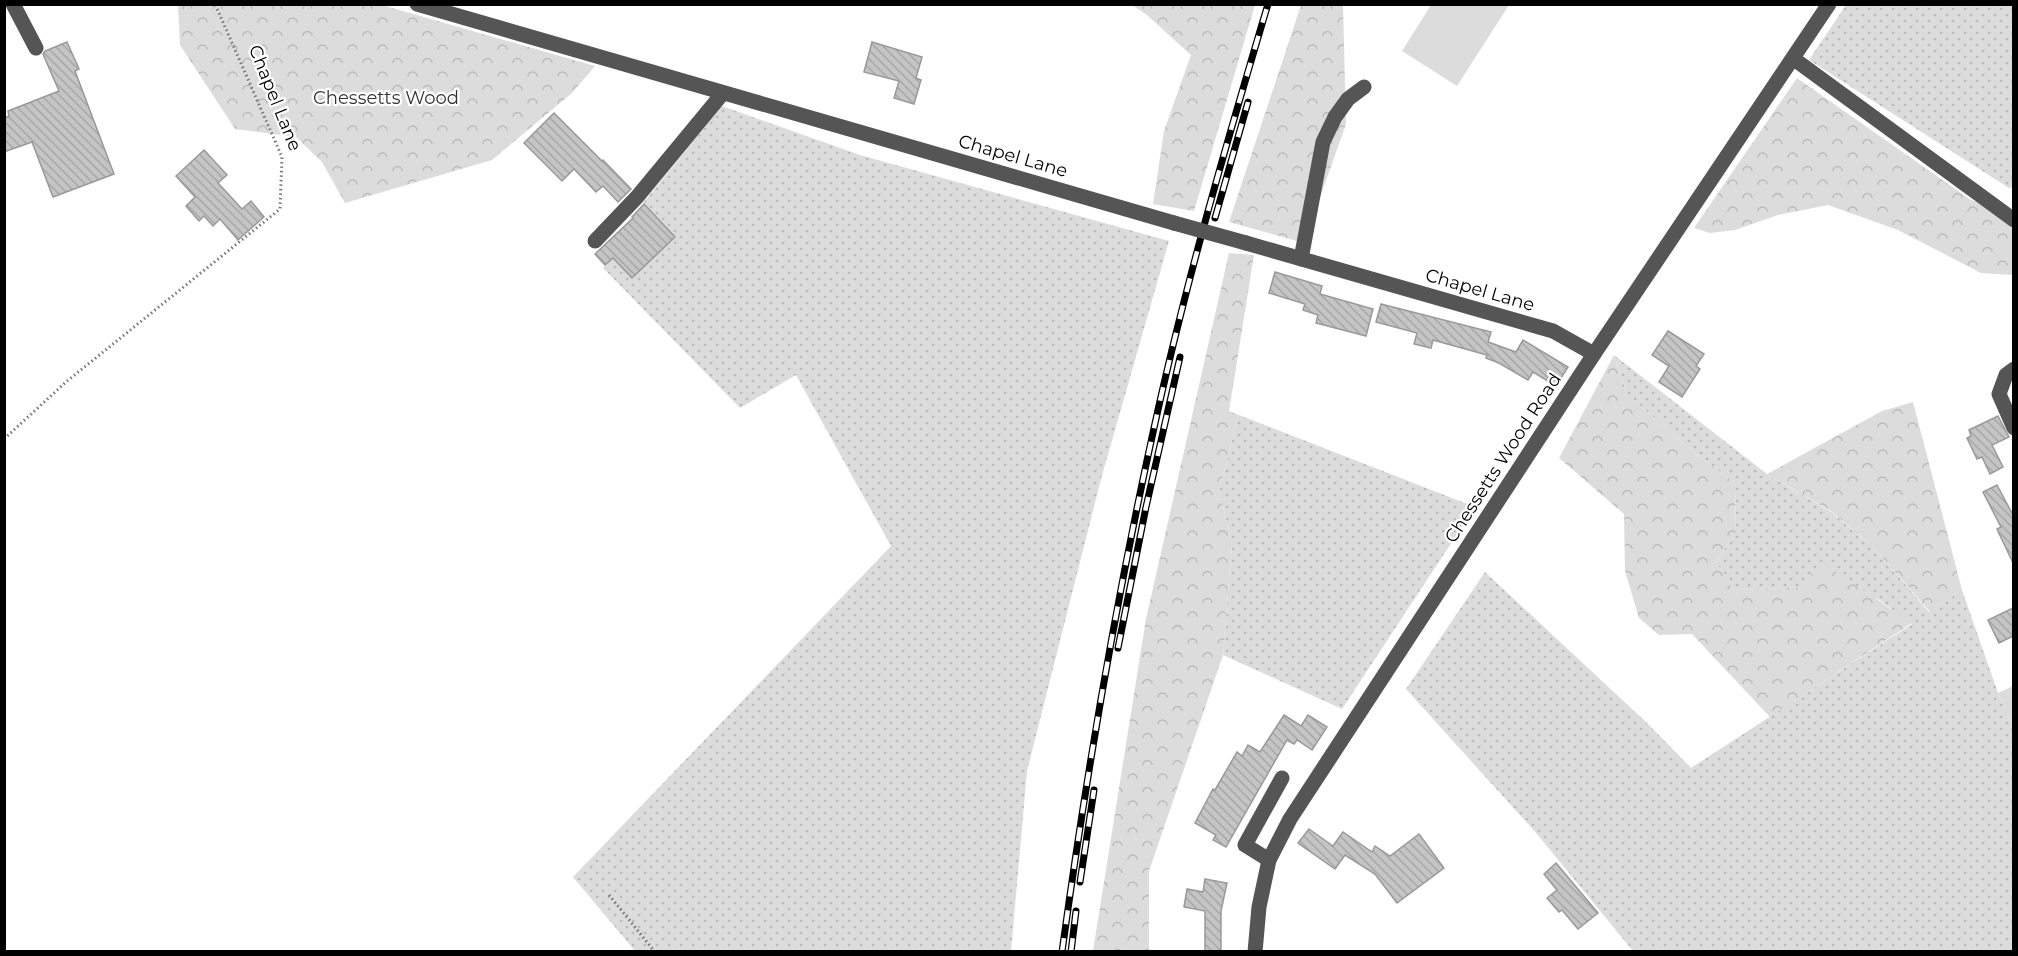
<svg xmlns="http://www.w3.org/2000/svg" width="2018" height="956" font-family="Montserrat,sans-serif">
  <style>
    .grass { fill: url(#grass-dots) }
    .forest { fill: url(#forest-crowns) }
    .pitch { fill: #dcdcdc }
    .building { fill: url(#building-back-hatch); stroke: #999; stroke-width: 1.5 }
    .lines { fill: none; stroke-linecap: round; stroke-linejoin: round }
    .path { stroke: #777; stroke-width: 3; stroke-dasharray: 1.5 3; stroke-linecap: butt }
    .minor { stroke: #555; stroke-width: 15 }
    .rail-casing { stroke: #000; stroke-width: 7 }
    .rail { stroke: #fff; stroke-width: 4.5; stroke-dasharray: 14; stroke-linecap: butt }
    .minor-bridge { stroke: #555; stroke-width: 15 }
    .labels { text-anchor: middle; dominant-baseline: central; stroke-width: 4.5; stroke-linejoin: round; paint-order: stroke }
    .street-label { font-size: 18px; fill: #000; stroke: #fff }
    .park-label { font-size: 18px; fill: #333; stroke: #fff }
  </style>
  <defs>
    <pattern id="grass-dots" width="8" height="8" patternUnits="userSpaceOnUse" patternTransform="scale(1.5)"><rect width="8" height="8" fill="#dcdcdc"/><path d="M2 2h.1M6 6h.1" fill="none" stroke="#bbb" stroke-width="1.8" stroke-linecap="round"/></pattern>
    <pattern id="forest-crowns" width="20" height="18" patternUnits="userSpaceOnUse" patternTransform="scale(1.5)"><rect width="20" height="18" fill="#dcdcdc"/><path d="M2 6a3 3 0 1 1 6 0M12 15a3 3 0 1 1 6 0" fill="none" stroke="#bbb"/></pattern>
    <pattern id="building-back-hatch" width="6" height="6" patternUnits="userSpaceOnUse" patternTransform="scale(1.5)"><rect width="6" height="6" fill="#c4c4c4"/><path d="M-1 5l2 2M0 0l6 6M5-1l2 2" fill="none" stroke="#a7a7a7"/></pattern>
  </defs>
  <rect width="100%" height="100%" fill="#fff"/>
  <g class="grass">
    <path d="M1846,5h167v182l-4,1 -200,-128z"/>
    <path d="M722,106l138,49 309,86 -68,238 -74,292 -16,180h-376l-62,-74 318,-331 -95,-171 -56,33 -137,-140 10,-10 19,20 43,-40 -32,-35z"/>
    <path d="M1614,355l153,119 64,38 44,37 54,63 33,-22 36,103 15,33v224l-380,1 -96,-117 -131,-145 79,-117 163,152 43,44 221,-144 -34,-25 -74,-12 -70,3 -18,-28 20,-30 -1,-49 -42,-31 -66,-58z"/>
    <path d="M1239,415l236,92 -133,202 -119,-54 9,-111 -13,-55z"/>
  </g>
  <g class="forest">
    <path d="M178,5h204l213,61 -23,27 -80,67 -147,43 -23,-41 -26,-25 -61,-8 -55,-84z"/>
    <path d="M1132,5h123l-61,206 -41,-7 11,-73 27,-76 -44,-40z"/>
    <path d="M1301,5h42l3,119 -42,119 -75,-21z"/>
    <path d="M1797,78l174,122 42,14v61l-32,-2 -83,-43 -70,-25 -50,10 -43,15 -25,3 -16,-5z"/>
    <path d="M1229,253l25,2 -25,156 10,4 -20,74 13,55 -9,111 -74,216v80h-56l53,-332z"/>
    <path d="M1614,355l13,39 66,58 42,31 1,49 -20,30 18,28 70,-3 16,-26 92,62 -142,94 -78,-83 -33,1 -20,-17 -14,-47 -1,-57 -65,-56z"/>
    <path d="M1913,402l49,188 -32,22 -55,-63 -43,-37 -65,-38 115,-63z"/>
  </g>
  <g class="pitch">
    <path d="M1431,5h78l-52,81 -55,-35z"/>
    <path d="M2013,686v40l-15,-33z"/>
  </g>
  <g class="building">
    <path d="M67,42l12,27 -4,2 39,103 -61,23 -21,-55 -28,10v-34l5,-2 -1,-5 51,-20 -16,-37 2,-3z"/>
    <path d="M872,42l50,15 -6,21 5,2 -7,24 -20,-6 5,-17 -35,-9z"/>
    <path d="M554,113l48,48 1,-1 28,29 -13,13 -15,-16 -7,6 -22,-23 -12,12 -38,-38z"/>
    <path d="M204,150l23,25 -9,8 24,26 9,-8 13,16 -26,23 -18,-21 -7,7 -9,-10 -5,5 -13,-15 9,-9 -19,-21z"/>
    <path d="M644,204l31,33 -43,41 -19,-20 -8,7 -10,-11 38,-36 -1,-1z"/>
    <path d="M1275,272l47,14 -2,8 53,15 -7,27 -50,-13 2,-8 -15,-5 2,-6 -36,-11z"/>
    <path d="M1381,304l110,28 -3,10 28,10 7,-12 45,27 -12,19 -23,-14 -5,8 -29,-17 -13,-5 1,-3 -54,-15 -2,8 -17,-4 3,-11 -41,-11z"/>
    <path d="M1668,331l36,23 -8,12 4,3 -18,28 -23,-15 10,-16 -17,-11z"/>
    <path d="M1998,416l11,21 -17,8 11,22 -13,7 -8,-17 -5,2 -10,-21 4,-2 -2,-6z"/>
    <path d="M1997,485l16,30v48l-16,-34 4,-2 -18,-35z"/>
    <path d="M2013,608v28l-14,7 -11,-23z"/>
    <path d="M1284,715l17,11 7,-11 19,12 -15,23 -15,-10 -3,4 -7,-4 -61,107 -13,-7 3,-5 -21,-12 18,-34 2,1 22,-38 5,4 6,-11 12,7z"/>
    <path d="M1309,829l24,17 10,-14 29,20 3,-6 15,10 29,-22 25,34 -47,35 -22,-29 -30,-19 -10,14 -37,-26z"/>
    <path d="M1556,863l42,50 -20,16 -16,-19 -3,2 -12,-14 10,-8 -13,-16z"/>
    <path d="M1205,879l22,4 -6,28v40h-16v-40l-21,-4 3,-18 16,3z"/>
  </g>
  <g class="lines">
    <g class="path">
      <path d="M4,439l62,-57 214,-173 2,-52 -67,-153"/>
      <path d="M609,895l46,57"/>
    </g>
    <g class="minor">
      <path d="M13,4l23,44"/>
      <path d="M417,4l757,219"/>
      <path d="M1794,59l220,161"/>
      <path d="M595,241l42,-44 86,-104"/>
      <path d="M1246,243l307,88 41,23"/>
      <path d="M1301,259l22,-117 12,-25 13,-18 16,-12"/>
      <path d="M2014,369l-8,6 -7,19 15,34"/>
      <path d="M1269,860l-24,-15 37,-67"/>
      <path d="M1255,952l4,-45 10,-47 21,-41 304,-465 235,-350"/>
    </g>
    <g class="rail-casing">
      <g id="rail">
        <path d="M1215,218l33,-116"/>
        <path d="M1118,648l28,-141 34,-150"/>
        <path d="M1080,882l14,-92"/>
        <path d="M1062,952c24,-176 54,-351 92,-524 31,-143 72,-283 114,-424"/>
        <path d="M1071,952l5,-41"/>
      </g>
    </g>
    <use href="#rail" class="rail"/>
    <path class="minor-bridge" d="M1174,223l72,20"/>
  </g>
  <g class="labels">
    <g class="street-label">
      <text transform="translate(275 98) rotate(68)">Chapel Lane</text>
      <text transform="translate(1013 156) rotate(16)">Chapel Lane</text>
      <text transform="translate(1480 290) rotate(16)">Chapel Lane</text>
      <text transform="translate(1503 458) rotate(-57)">Chessetts Wood Road</text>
    </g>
    <g class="park-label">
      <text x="386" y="98">Chessetts Wood</text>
    </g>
  </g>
  <rect width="2018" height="956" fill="none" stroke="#000000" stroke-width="12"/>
</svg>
